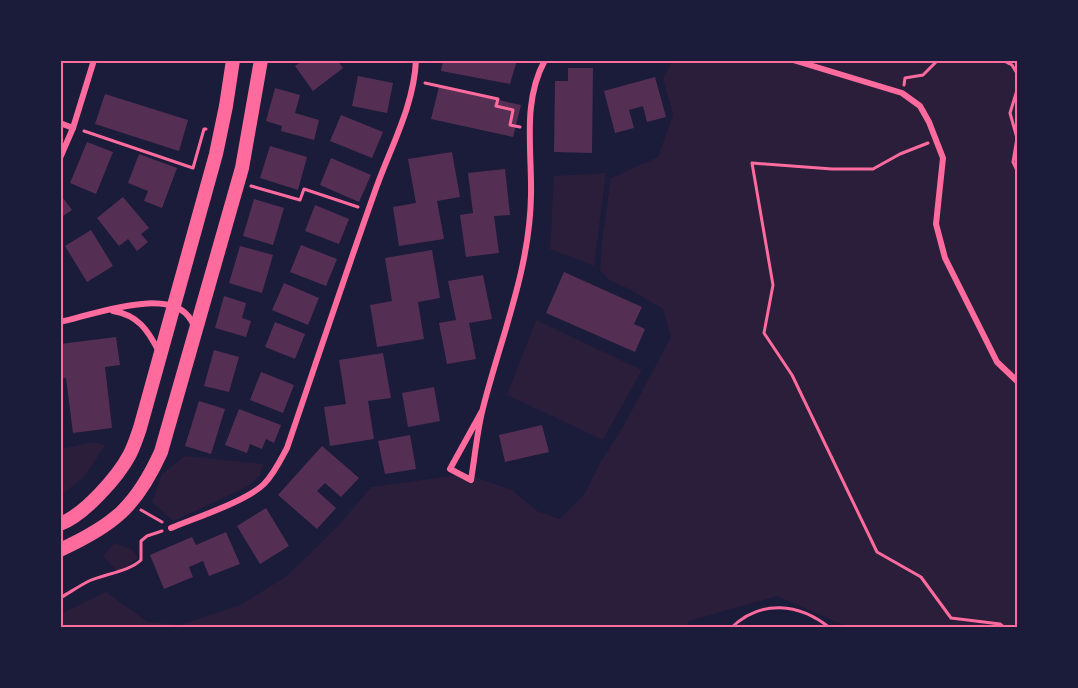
<svg xmlns="http://www.w3.org/2000/svg" width="1078" height="688" font-family="'Titillium Web',sans-serif">
  <style>
    .green { fill: #2a1e3b }
    .building { fill: #542f53 }
    .lines { fill: none; stroke-linecap: round; stroke-linejoin: round }
    .path { stroke: #ff6b9d; stroke-width: 3 }
    .minor { stroke: #ff6b9d; stroke-width: 6 }
    .primary { stroke: #ff6b9d; stroke-width: 14 }
    .neatline { fill: none; stroke: #ff6b9d; stroke-width: 2 }
  </style>
  <rect width="100%" height="100%" fill="#1b1b3a"/>
  <g class="green">
    <path d="M673,60h345v568h-168l-73,-32 -88,25 -3,7h-626v-14l46,-22 42,30 32,3 62,-21 45,-28 52,-51 32,-38 95,-13 46,16 25,21 23,8 24,-24 16,-32 23,-36 48,-90 -8,-28 -34,-20 -20,-9 -9,-10 2,-28 9,-64 47,-21 15,-42 -10,-37z"/>
    <path d="M606,173l-12,93 -44,-17 4,-73z"/>
    <path d="M536,320l106,50 -39,70 -96,-45z"/>
    <path d="M93,442l12,3 -20,31 -25,20v-47z"/>
    <path d="M185,456l78,8 -3,11 -13,12 -74,34 -21,-19 10,-28z"/>
    <path d="M114,543l19,7 5,8 -20,14 -15,-16z"/>
  </g>
  <g class="building">
    <path d="M304,60h33l6,8 -30,23 -18,-25z"/>
    <path d="M443,60h74l-7,24 -69,-13z"/>
    <path d="M568,68h25l-1,85 -38,-1 1,-71h13z"/>
    <path d="M358,76l35,7 -6,30 -35,-7z"/>
    <path d="M655,77l11,40 -19,5 -4,-16 -14,4 5,18 -19,5 -11,-42z"/>
    <path d="M439,87l82,18 -8,32 -82,-18z"/>
    <path d="M275,88l25,7 -5,18 24,7 -5,20 -33,-9 1,-5 -16,-5z"/>
    <path d="M105,94l83,26 -9,31 -84,-27z"/>
    <path d="M341,115l42,17 -11,26 -42,-17z"/>
    <path d="M87,142l26,10 -17,42 -26,-11z"/>
    <path d="M270,146l37,11 -9,33 -38,-12z"/>
    <path d="M452,152l8,45 -23,4 7,38 -45,7 -6,-39 23,-4 -8,-44z"/>
    <path d="M139,154l38,14 -15,40 -18,-7 4,-10 -20,-8z"/>
    <path d="M331,158l40,17 -12,27 -39,-17z"/>
    <path d="M505,169l5,46 -16,1 5,37 -33,4 -6,-42 13,-2 -5,-40z"/>
    <path d="M60,194l12,16 -12,8z"/>
    <path d="M123,197l26,31 -8,6 7,8 -11,9 -9,-12 -9,7 -22,-28z"/>
    <path d="M254,199l30,9 -11,37 -30,-9z"/>
    <path d="M315,205l34,14 -10,25 -34,-13z"/>
    <path d="M91,230l22,36 -26,16 -22,-36z"/>
    <path d="M301,245l36,14 -11,27 -36,-14z"/>
    <path d="M240,246l33,9 -11,38 -33,-10z"/>
    <path d="M432,250l8,48 -22,4 6,37 -47,8 -7,-42 22,-4 -7,-43z"/>
    <path d="M564,272l78,35 -8,17 11,5 -10,23 -89,-39z"/>
    <path d="M483,275l9,44 -23,4 7,36 -29,5 -8,-41 17,-3 -8,-39z"/>
    <path d="M284,283l35,15 -11,27 -36,-15z"/>
    <path d="M224,296l22,7 -4,15 9,3 -5,16 -31,-9z"/>
    <path d="M275,322l30,12 -10,25 -30,-12z"/>
    <path d="M116,337l4,28 -15,2 7,61 -39,5 -7,-55 -6,1v-35z"/>
    <path d="M214,350l25,7 -10,35 -25,-6z"/>
    <path d="M383,353l8,45 -23,3 6,38 -44,7 -6,-39 22,-3 -7,-44z"/>
    <path d="M261,372l33,13 -11,28 -33,-13z"/>
    <path d="M434,387l6,34 -32,6 -6,-34z"/>
    <path d="M199,401l26,8 -14,45 -26,-8z"/>
    <path d="M239,409l42,16 -7,18 -8,-4 -4,10 -12,-5 -3,9 -22,-8z"/>
    <path d="M542,425l7,27 -44,10 -6,-27z"/>
    <path d="M410,435l6,34 -31,5 -7,-33z"/>
    <path d="M322,446l37,32 -18,19 -16,-14 -8,8 19,17 -19,21 -39,-34z"/>
    <path d="M266,508l23,38 -29,18 -23,-38z"/>
    <path d="M226,532l14,32 -31,12 -6,-15 -14,6 4,10 -29,12 -14,-34 42,-18 4,8z"/>
  </g>
  <g class="lines">
    <g class="path">
      <path d="M1002,60l10,5 6,10"/>
      <path d="M425,83l73,16 -2,7 17,4 -3,15 10,2"/>
      <path d="M904,85l1,-7 18,-3 15,-15"/>
      <path d="M1018,87l-8,26 7,25 -4,24 5,11"/>
      <path d="M84,131l109,37 11,-39h2"/>
      <path d="M928,143l-28,11 -27,15h-41l-80,-6 21,122 -9,48 28,42 85,177 44,25 30,41 49,6 5,4"/>
      <path d="M251,186l49,14 4,-11 54,18"/>
      <path d="M141,510l21,12"/>
      <path d="M60,598c9,-5 19,-12 29,-17 16,-7 41,-10 52,-21v-19l6,-5 15,-5"/>
      <path d="M731,628c30,-29 68,-25 99,0"/>
    </g>
    <g class="minor">
      <path d="M793,60l109,33 18,13 9,16 14,36 -7,66 9,34 52,104 21,20"/>
      <path d="M60,123l13,5"/>
      <path d="M60,158l13,-30 21,-68"/>
      <path d="M113,311c25,4 35,19 46,41"/>
      <path d="M60,322c33,-7 120,-41 134,5"/>
      <path d="M482,411l-32,58 21,11c4,-24 6,-49 12,-72 18,-71 47,-139 48,-213 1,-46 -9,-93 14,-135"/>
      <path d="M171,528c24,-10 76,-27 93,-44 10,-10 16,-23 23,-36 29,-85 57,-170 87,-254 15,-44 40,-87 42,-134"/>
    </g>
    <g class="primary">
      <path d="M60,524c24,-9 58,-47 70,-70 4,-8 7,-17 10,-26l76,-274 10,-48 7,-46"/>
      <path d="M60,550c54,-25 76,-43 101,-98l81,-284 19,-108"/>
    </g>
  </g>
  <rect width="1078" height="688" fill="none" stroke="#1b1b3a" stroke-width="123"/>
  <rect x="62" y="62" width="954" height="564" class="neatline"/>
</svg>
